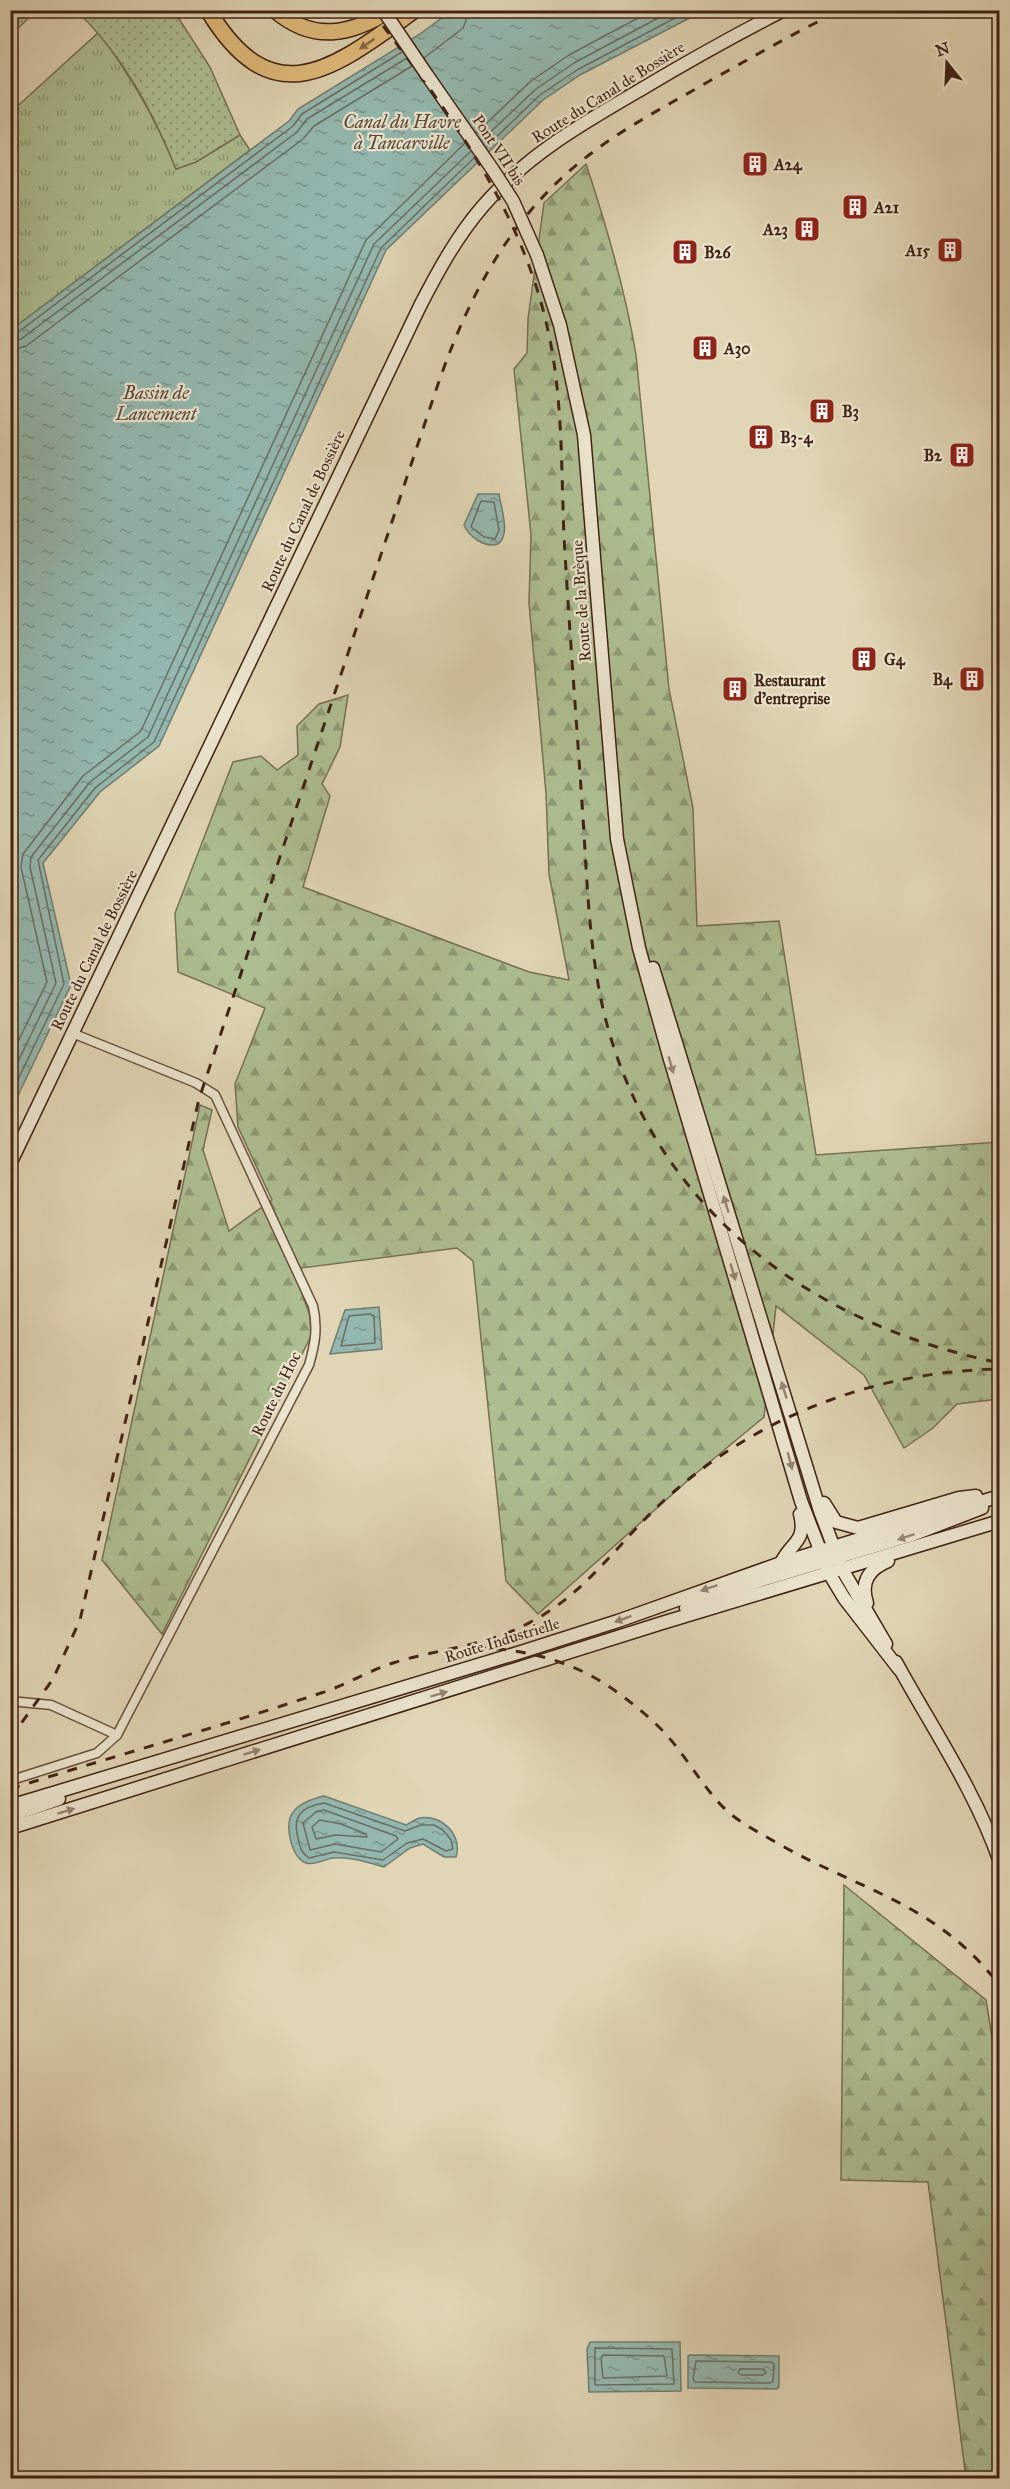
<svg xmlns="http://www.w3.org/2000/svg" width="1010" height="2489" font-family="'IM FELL Great Primer',serif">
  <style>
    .grass { fill: url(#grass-tufts); stroke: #777053; stroke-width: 1.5 }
    .forest { fill: url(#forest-firs); stroke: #777053; stroke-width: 1.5 }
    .park { fill: url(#park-dots); stroke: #777053; stroke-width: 1.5 }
    .water { fill: url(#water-ripples); stroke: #737c71; stroke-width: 1.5 }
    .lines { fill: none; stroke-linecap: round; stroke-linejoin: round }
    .shore { stroke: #6a6e62; stroke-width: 1.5 }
    .street-casing { stroke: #69503d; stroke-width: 11 }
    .secondary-casing { stroke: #412315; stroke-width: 15 }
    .highway-casing { stroke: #412315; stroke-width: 18 }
    .street { stroke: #ebe4ce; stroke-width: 8 }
    .secondary { stroke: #ebe4ce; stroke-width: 12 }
    .highway { stroke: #e0ba7a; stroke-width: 15 }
    .rail { stroke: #412315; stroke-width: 3; stroke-dasharray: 10 10; stroke-linecap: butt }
    .secondary-bridge-casing { stroke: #412315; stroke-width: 15; stroke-linecap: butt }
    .secondary-bridge { stroke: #ebe4ce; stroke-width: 12 }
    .oneway { fill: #896742 }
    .oneway2 { fill: #968472 }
    .labels { text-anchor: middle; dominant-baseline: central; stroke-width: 4.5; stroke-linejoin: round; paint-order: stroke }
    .street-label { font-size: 16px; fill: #412315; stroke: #ebe4ce }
    .poi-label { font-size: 16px; font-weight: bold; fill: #412315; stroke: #ebe4ce; text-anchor: start }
    .water-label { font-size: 18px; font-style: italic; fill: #56483c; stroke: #ebe4ce }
  </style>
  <defs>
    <pattern id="grass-tufts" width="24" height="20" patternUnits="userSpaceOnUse" patternTransform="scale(1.5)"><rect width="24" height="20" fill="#adbe91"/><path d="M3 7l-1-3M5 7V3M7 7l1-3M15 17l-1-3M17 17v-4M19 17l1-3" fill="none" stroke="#8e9a75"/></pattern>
    <pattern id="forest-firs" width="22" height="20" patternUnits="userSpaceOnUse" patternTransform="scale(1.5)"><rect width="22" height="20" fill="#adbe91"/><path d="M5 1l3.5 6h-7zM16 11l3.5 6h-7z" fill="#8e9a75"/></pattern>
    <pattern id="park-dots" width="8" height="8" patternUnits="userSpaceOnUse" patternTransform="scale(1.5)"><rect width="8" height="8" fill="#adbe91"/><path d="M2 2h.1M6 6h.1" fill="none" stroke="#8e9a75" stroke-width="1.8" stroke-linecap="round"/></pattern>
    <pattern id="water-ripples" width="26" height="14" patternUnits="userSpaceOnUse" patternTransform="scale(1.5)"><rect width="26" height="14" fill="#94b8af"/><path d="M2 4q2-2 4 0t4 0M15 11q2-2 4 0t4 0" fill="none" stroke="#7a958d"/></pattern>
  </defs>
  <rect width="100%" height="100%" fill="#e0d5b4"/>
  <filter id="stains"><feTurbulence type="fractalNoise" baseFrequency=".00333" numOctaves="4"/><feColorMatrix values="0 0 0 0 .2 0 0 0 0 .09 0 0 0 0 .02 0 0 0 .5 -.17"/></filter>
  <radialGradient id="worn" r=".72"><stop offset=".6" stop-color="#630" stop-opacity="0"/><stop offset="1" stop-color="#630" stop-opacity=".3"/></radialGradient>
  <path class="grass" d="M99,32c33,47 55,83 77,137l20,-7 44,-27 10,15 -239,180v-218z"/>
  <g class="forest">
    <path d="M586,164c21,63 39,125 50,191l33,334 24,119 4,118 82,-5 37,234 183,-13v257l-42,5 -24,24 -29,20 -40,-73 -88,-69 -12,111 -70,58 -156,139 -32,-33 -33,-320 -16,-13 -164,21 17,47 1,20 -149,298 -60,-74 98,-455 12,5 -9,40 26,81 43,-31 -34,-73 -3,-43 30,-76 -87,-36 -3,-59 58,-151 28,-6 16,14 21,-15 -1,-29 22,-22 29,-9 -8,52 -18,37 8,12 -27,91 226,85 40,8 -20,-106 -3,-81 -17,-190 2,-68 -17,-166 13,-16 1,-34 16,-116z"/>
    <path d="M844,1885l142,115 14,87 -1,391h-33l-38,-296 -87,-2z"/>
  </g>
  <g class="park">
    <path d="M11,10h25v1l-25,24z"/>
    <path d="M77,11h97l36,56 30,68 -44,27 -20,7c-24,-59 -53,-113 -99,-158z"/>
  </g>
  <g class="water">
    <path d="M451,11h252l-123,64 -37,25 -157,150 -227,496 -59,46 -57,71 28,122 -60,125v-780l278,-209 9,-12 122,-75z"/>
    <path d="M478,494h21c2,15 12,40 -1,50 -13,4 -29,-7 -34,-19z"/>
    <path d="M379,1307l3,42 -52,5 15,-44z"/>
    <path d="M324,1796l82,29c4,-2 9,-6 14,-7 22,-4 43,18 36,39h-12l-21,-13 -13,4 -26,19c-15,-4 -34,-11 -51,-9 -8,1 -19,8 -27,5 -14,-5 -22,-37 -14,-49 6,-11 21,-15 32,-18z"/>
    <path d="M590,2342h90l1,49 -92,1 -2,-43z"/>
    <path d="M690,2355l89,1v31l-2,2 -89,-1v-32z"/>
  </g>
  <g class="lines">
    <g class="shore">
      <path d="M424,58l39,-30 7,-18"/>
      <path d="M476,133l55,-52 38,-26 84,-45"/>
      <path d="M482,140l54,-51 38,-26 99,-53"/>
      <path d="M486,147l54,-52 37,-25 113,-60"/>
      <path d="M10,334l7,-1 276,-207 9,-12 100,-62"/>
      <path d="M10,342l11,-3 276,-207 10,-13 100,-61"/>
      <path d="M10,351l16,-5 277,-207 11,-13 98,-60"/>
      <path d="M481,501l13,1 5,28 -4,9 -11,-2 -13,-10z"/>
      <path d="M10,1058l37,-76 -26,-115 2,-13 60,-78 58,-45 225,-491 99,-97"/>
      <path d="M10,1078l46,-95 -26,-116 1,-10 59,-75 58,-45 226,-493 97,-93"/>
      <path d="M10,1096l54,-112 -26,-124 57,-72 59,-46 227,-494 94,-91"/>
      <path d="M370,1314l4,2 1,27 -34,3 8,-30z"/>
      <path d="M324,1803l81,28 16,-6h13l9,5 8,10 2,9 -7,2 -23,-12 -16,4 -24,17 -49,-8 -25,6c-8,-5 -9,-11 -11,-20 -6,-22 3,-31 26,-35z"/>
      <path d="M324,1810l72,26 2,3 -17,13 -46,-8 -25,6 -7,-27 13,-11z"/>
      <path d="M320,1820l21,4 25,10 1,3 -32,-2 -19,4 -4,-12z"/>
      <path d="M595,2348l77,1 2,35 -79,1z"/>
      <path d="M603,2355l61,1 3,20 -64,2 -2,-20z"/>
      <path d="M696,2361l75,1 3,2 -1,17 -3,2 -75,-1 -2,-3z"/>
      <path d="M740,2369h23l3,4 -3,2h-22l-3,-3z"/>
    </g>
    <g class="street-casing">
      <g id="street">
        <path d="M10,1701l41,4 66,30"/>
        <path d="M15,1779l82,-26 20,-18 192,-370c6,-21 9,-37 4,-59l-98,-211 -19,-12 -124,-50"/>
      </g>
    </g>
    <g class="secondary-casing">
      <g id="secondary">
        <path d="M427,75l66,95"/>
        <path d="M537,255l23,70 24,110 33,404 22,109 30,108 132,445 28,72 15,25 55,71"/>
        <path d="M653,968l167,543 22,58 44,75"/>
        <path d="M10,1164l410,-858c18,-35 37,-70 63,-100 44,-51 100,-83 157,-116 47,-28 95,-55 144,-80"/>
        <path d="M824,1503l12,19 22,6 101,-30 17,-2"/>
        <path d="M781,1563c10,-21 26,-21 19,-49"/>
        <path d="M867,1603c-7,-21 2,-34 21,-42"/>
        <path d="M686,1608l76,-28 150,-45 70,-27"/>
        <path d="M896,1662c36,66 79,128 104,200"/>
        <path d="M10,1806l511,-154 97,-31 163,-58 219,-67"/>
        <path d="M10,1816l49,-17"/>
        <path d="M10,1828l652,-205 338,-102"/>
      </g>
    </g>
    <g class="highway-casing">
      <g id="highway">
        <path d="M208,10c66,110 128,56 207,0"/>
        <path d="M275,10c38,33 76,25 115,0"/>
      </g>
    </g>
    <use href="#street" class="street"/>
    <use href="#secondary" class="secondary"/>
    <use href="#highway" class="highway"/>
    <g class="rail">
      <path d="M371,10c74,97 149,196 176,316 16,68 14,141 17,210 5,89 12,178 18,267 5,70 6,142 22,210 48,195 205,311 396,350"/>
      <path d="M476,1648c44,0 92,12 129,36 20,13 40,29 57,46 24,25 40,57 65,81 15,13 33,22 50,32 84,48 160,60 223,143"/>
      <path d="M10,1739l43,-60 27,-59 119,-521 237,-709c32,-94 75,-177 157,-238 36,-27 75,-47 113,-69 45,-25 89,-51 136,-73"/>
      <path d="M10,1789c104,-33 209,-62 311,-96 25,-8 47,-22 72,-30 43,-14 90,-16 132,-38 57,-28 86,-73 130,-116 93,-90 217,-138 345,-140"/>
    </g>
    <g class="secondary-bridge-casing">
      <g id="secondary-bridge">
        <path d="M383,10l44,65"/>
        <path d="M493,170l20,31 24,54"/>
      </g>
    </g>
    <use href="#secondary-bridge" class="secondary-bridge"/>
  </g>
  <defs><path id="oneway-solid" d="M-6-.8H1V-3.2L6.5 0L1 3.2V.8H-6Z" transform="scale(1.5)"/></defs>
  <use class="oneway" href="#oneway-solid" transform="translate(367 44) rotate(145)"/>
  <g class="oneway2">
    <use href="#oneway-solid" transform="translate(671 1065) rotate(74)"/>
    <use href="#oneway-solid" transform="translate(726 1204) rotate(-107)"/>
    <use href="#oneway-solid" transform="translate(733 1272) rotate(73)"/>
    <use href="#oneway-solid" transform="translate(784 1390) rotate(-107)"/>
    <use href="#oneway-solid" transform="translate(790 1461) rotate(75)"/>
    <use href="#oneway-solid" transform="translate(906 1537) rotate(162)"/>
    <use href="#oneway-solid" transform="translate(709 1588) rotate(161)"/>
    <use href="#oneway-solid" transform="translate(623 1619) rotate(160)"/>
    <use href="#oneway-solid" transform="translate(439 1694) rotate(-17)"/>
    <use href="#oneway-solid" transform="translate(252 1752) rotate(-17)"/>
    <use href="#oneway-solid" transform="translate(66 1811) rotate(-17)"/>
  </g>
  <defs>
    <g id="building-square" transform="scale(1.35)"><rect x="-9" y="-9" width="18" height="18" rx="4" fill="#8f2418" stroke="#ebe4ce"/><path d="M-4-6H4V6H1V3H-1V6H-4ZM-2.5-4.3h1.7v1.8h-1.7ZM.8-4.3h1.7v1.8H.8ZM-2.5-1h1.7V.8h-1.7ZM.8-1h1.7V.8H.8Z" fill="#fff"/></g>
  </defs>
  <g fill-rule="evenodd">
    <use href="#building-square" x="755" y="164"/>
    <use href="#building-square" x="855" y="207"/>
    <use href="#building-square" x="807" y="229"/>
    <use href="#building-square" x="950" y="250"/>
    <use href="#building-square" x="685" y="252"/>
    <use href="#building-square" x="705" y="348"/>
    <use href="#building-square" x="822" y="411"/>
    <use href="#building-square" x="761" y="437"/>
    <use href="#building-square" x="962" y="455"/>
    <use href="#building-square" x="864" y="659"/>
    <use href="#building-square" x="972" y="679"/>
    <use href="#building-square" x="735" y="689"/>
  </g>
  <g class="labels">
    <g class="street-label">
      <text transform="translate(608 92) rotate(-32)">Route du Canal de Bossière</text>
      <text transform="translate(499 150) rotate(56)">Pont VII bis</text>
      <text transform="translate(303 511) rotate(-65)">Route du Canal de Bossière</text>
      <text transform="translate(581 601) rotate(-94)">Route de la Brèque</text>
      <text transform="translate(94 950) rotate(-64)">Route du Canal de Bossière</text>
      <text transform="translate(276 1394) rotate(-64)">Route du Hoc</text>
      <text transform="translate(502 1640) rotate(-17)">Route Industrielle</text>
    </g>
    <g class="poi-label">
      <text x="774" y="164">A24</text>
      <text x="874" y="207">A21</text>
      <text x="788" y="229" text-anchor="end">A23</text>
      <text x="930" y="250" text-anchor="end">A15</text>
      <text x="704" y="252">B26</text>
      <text x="724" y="348">A30</text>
      <text x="842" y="411">B3</text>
      <text x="780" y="437">B3-4</text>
      <text x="942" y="455" text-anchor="end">B2</text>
      <text x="884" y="659">G4</text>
      <text x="952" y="679" text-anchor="end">B4</text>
      <text x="754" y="680">Restaurant<tspan x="754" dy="18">d'entreprise</tspan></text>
    </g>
    <g class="water-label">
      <text x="402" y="122">Canal du Havre<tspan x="402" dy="21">à Tancarville</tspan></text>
      <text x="156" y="393">Bassin de<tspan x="156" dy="21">Lancement</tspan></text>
    </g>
  </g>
  <rect width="1010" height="2489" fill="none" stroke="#e0d5b4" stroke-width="36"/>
  <rect x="12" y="12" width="986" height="2465" fill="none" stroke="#412315" stroke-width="3"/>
  <rect x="18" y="18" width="974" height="2453" fill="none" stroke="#412315" stroke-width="1.5"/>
  <g transform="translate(947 63) rotate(342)" stroke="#ebe4ce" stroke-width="4.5" paint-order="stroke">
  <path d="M0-4.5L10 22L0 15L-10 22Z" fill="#412315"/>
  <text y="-9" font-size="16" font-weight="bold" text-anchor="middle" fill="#412315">N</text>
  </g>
  <rect width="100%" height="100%" filter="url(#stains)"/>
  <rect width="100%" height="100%" fill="url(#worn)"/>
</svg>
